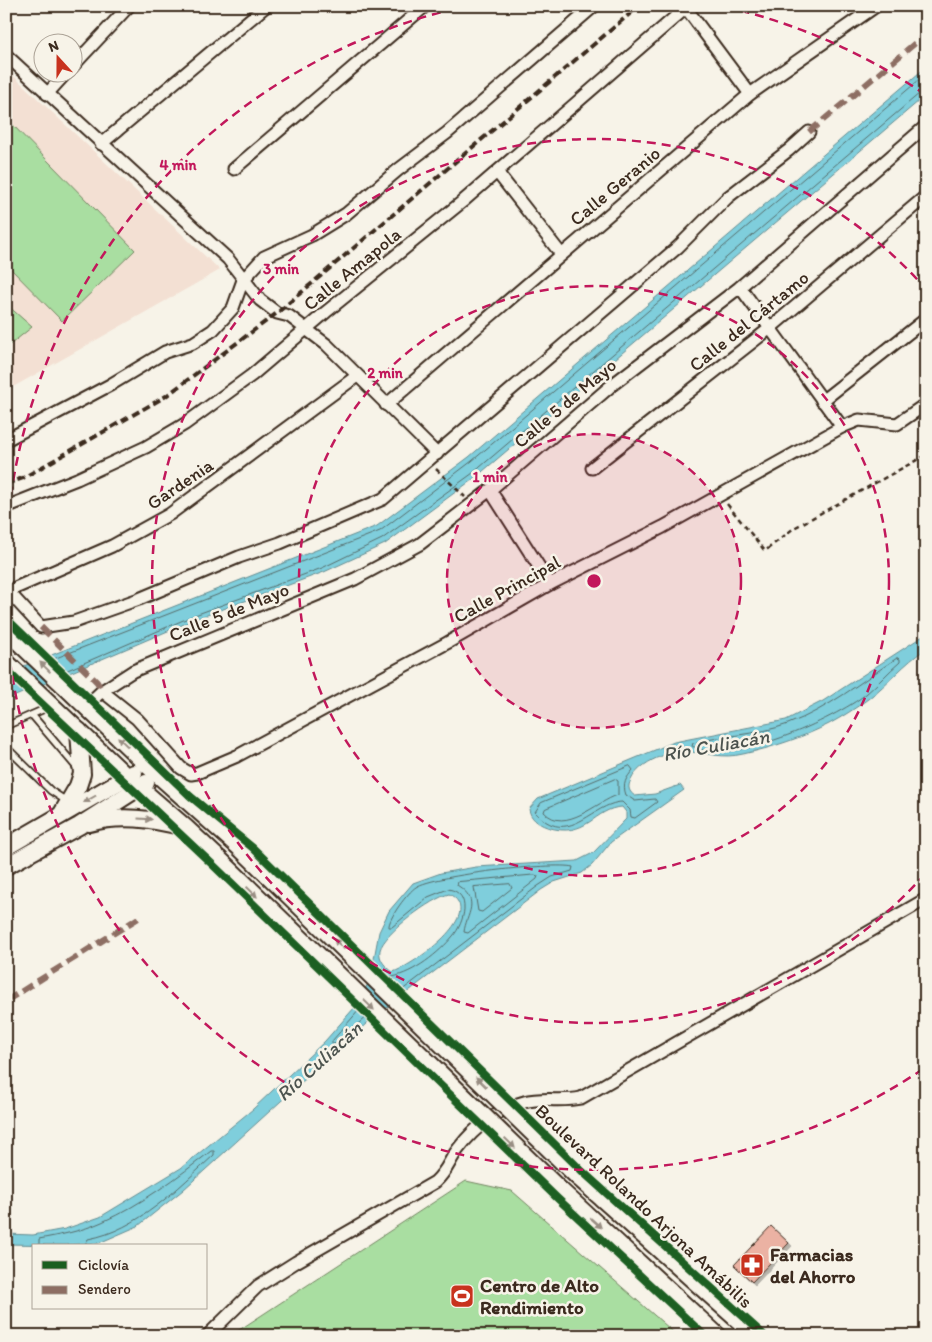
<svg xmlns="http://www.w3.org/2000/svg" width="932" height="1342" font-family="Itim,sans-serif">
  <style>
    .built { fill: #f3e0d3 }
    .green { fill: #a9dea1; stroke: #728460 }
    .water { fill: #7fcedc; stroke: #648c90; fill-rule: evenodd }
    .lines { fill: none; stroke-linecap: round; stroke-linejoin: round }
    .shore { stroke: #566c6a; stroke-width: 1 }
    .building { fill: #ebb2a3; stroke: #3b2a1e; filter: url(#shadow) }
    .lane-casing { stroke: #3b2a1e; stroke-width: 9 }
    .street-casing { stroke: #3b2a1e; stroke-width: 15 }
    .secondary-casing { stroke: #3b2a1e; stroke-width: 20 }
    .path { stroke: #3b2a1e; stroke-width: 2.5; stroke-dasharray: 5 4; stroke-linecap: butt }
    .lane { stroke: #f7f3e8; stroke-width: 5.5 }
    .street { stroke: #f7f3e8; stroke-width: 11 }
    .secondary { stroke: #f7f3e8; stroke-width: 16 }
    .rail { stroke: #3b2a1e; stroke-width: 4; stroke-dasharray: 8 4; stroke-linecap: butt }
    .secondary-bridge-casing { stroke: #3b2a1e; stroke-width: 20; stroke-linecap: butt }
    .secondary-bridge { stroke: #f7f3e8; stroke-width: 16 }
    .quiet { stroke: #8d6e63; stroke-width: 6; stroke-dasharray: 12 6; stroke-linecap: butt }
    .cycleway-casing { stroke: #f7f3e8; stroke-width: 11 }
    .cycleway { stroke: #1b5e20; stroke-width: 8 }
    .oneway { fill: #998e83 }
    .ring { fill: none; stroke: #c2185b; stroke-width: 2.5; stroke-dasharray: 9 6 }
    .labels { text-anchor: middle; dominant-baseline: central; stroke-width: 5; stroke-linejoin: round; paint-order: stroke }
    .street-label { font-size: 19px; fill: #3b2a1e; stroke: #f7f3e8 }
    .poi-label { font-size: 19px; font-weight: bold; fill: #3b2a1e; stroke: #f7f3e8; text-anchor: start }
    .water-label { font-size: 20px; font-style: italic; fill: #4c534e; stroke: #f7f3e8 }
    .centre { fill: #c2185b; stroke: #f7f3e8; stroke-width: 2.5 }
    .ring-label { font-size: 15px; text-anchor: middle; font-weight: bold; fill: #c2185b; stroke: #f7f3e8; stroke-width: 5; stroke-linejoin: round; paint-order: stroke }
  </style>
  <defs>
    <filter id="shadow"><feDropShadow dx="3" dy="3" stdDeviation="0" flood-color="#0004"/></filter>
  </defs>
  <rect width="100%" height="100%" fill="#f7f3e8"/>
  <filter id="ink" filterUnits="userSpaceOnUse"><feTurbulence type="fractalNoise" baseFrequency=".02" numOctaves="2"/><feDisplacementMap in="SourceGraphic" scale="10" xChannelSelector="R" yChannelSelector="G"/><feConvolveMatrix kernelMatrix="1 2 1 2 8 2 1 2 1" color-interpolation-filters="sRGB"/></filter>
  <g filter="url(#ink)">
    <path class="built" d="M6,69l214,201 -214,121z"/>
    <g class="green">
      <path d="M6,118l129,132 -73,71 -56,-57z"/>
      <path d="M6,304l26,23 -26,21z"/>
      <path d="M466,1181l46,10 166,145h-448z"/>
    </g>
    <g class="water">
      <path d="M926,67v28l-450,382 -91,67 -61,28 -128,47 -190,81v-27l371,-147 92,-69z"/>
      <path d="M926,634v15c-22,14 -38,35 -58,50 -12,9 -26,18 -39,25 -25,13 -58,24 -86,30 -21,5 -33,-1 -53,-2 -20,-2 -50,9 -59,28 -4,7 -2,12 4,16l20,-2 25,-9 4,5 -73,52 -19,23 -10,8 -28,9 -13,8 -174,133 -184,167 -45,36 -39,17 -35,2 -58,-1v-10l27,1 32,-6 35,-12 81,-49 72,-59 72,-68 30,-34 15,-27 9,-48 10,-21 24,-28 28,-10 35,-6 101,-6 16,-8 33,-34v-7l-4,-5c-28,1 -35,33 -75,20 -9,-3 -17,-9 -18,-18l9,-10 136,-57 112,-22 37,-19zM449,894c39,20 -37,72 -56,78 -7,-5 -15,-12 -13,-22 4,-17 52,-52 69,-56z"/>
    </g>
    <g class="lines">
      <g class="shore">
        <path d="M897,658l3,1v3c-12,10 -22,22 -34,32 -31,25 -137,74 -174,52l1,-3c31,-8 65,-8 95,-19 40,-15 74,-43 109,-66z"/>
        <path d="M51,660l329,-129 92,-70 454,-387"/>
        <path d="M63,672l132,-57 127,-47 60,-29 91,-66 447,-380 6,-1"/>
        <path d="M630,766l3,4c-7,8 -11,14 -7,25l9,6 20,-2 2,3 -22,16 -4,-1 -1,-7 -8,-8c-30,1 -54,47 -87,10l6,-9z"/>
        <path d="M615,779l3,2v14c-21,6 -53,40 -74,17l1,-3z"/>
        <path d="M535,875l3,1 -1,3 -69,54 -4,-1c2,-18 18,-31 -7,-47l1,-3z"/>
        <path d="M510,884l2,4 -30,24 -4,-1 -4,-24z"/>
        <path d="M378,969l14,8c22,-4 47,-24 61,-41 11,-13 20,-43 -5,-47l-20,8 -36,30h-3c-1,-8 19,-35 27,-40 18,-12 137,-25 157,-20l-1,4 -20,6 -14,9 -137,105"/>
        <path d="M360,1009l-28,32v3h3l32,-28"/>
        <path d="M39,1246v-7c21,-4 43,-8 63,-17 39,-17 76,-45 109,-71h3v4c-36,33 -76,75 -126,84l-4,7"/>
      </g>
    </g>
    <path class="building" d="M771,1226l18,17 -37,39 -18,-17z"/>
    <g class="lines">
      <g class="lane-casing">
        <g id="lane">
          <path d="M32,715l45,53"/>
          <path d="M6,726l43,-19"/>
          <path d="M6,747l45,44 17,11"/>
        </g>
      </g>
      <g class="street-casing">
        <g id="street">
          <path d="M686,8l64,86"/>
          <path d="M6,55l222,204 32,41 17,13 12,3 38,29 110,109"/>
          <path d="M72,67l57,-61"/>
          <path d="M47,94l20,-22"/>
          <path d="M101,144l165,-138"/>
          <path d="M234,169l191,-163"/>
          <path d="M497,172l64,82"/>
          <path d="M740,287l102,140"/>
          <path d="M822,401l104,-82"/>
          <path d="M386,405l364,-311 126,-88"/>
          <path d="M6,440l104,-55 55,-33 28,-9 20,-13 20,-22 10,-28 21,-23 48,-22 34,-21 52,-44 49,-37 147,-127"/>
          <path d="M592,468l177,-139 157,-133"/>
          <path d="M490,490l60,94"/>
          <path d="M6,507l71,-28 69,-32 39,-23 67,-49 74,-63 136,-110 226,-196"/>
          <path d="M6,589l35,38 33,-5 65,-23 100,-42 41,-14 103,-44 295,-252 50,-50 61,-47 20,-18"/>
          <path d="M6,592l106,-46 58,-32 187,-138"/>
          <path d="M102,691l35,28 44,49 10,6 6,-1 40,-17 210,-113 103,-59 113,-57 179,-100 17,-7 38,4 29,-20"/>
          <path d="M86,706l16,-15 31,-20 222,-92 65,-35 70,-54 122,-105 128,-98 186,-161"/>
          <path d="M207,1336l51,-50 38,-24 139,-80c14,-13 14,-22 24,-34 15,-20 40,-40 65,-46 18,-5 38,0 57,-4l345,-199"/>
        </g>
      </g>
      <g class="secondary-casing">
        <g id="secondary">
          <path d="M6,630l140,134 91,81"/>
          <path d="M6,662l121,115 59,51 32,30"/>
          <path d="M61,815l17,-29 4,-12 -3,-43"/>
          <path d="M89,823c32,-9 63,-4 94,4"/>
          <path d="M6,847l128,-74"/>
          <path d="M6,866l73,-40 67,-43"/>
          <path d="M578,1177l178,159"/>
          <path d="M560,1190l158,146"/>
        </g>
      </g>
      <g class="path">
        <path d="M436,469l29,28"/>
        <path d="M727,504l38,47 29,-23 132,-73"/>
      </g>
      <use href="#lane" class="lane"/>
      <use href="#street" class="street"/>
      <use href="#secondary" class="secondary"/>
      <path class="rail" d="M6,484l17,-6 143,-82 111,-83 362,-307"/>
      <g class="secondary-bridge-casing">
        <g id="secondary-bridge">
          <path d="M237,845l341,332"/>
          <path d="M218,858l342,332"/>
        </g>
      </g>
      <use href="#secondary-bridge" class="secondary-bridge"/>
      <g class="quiet">
        <path d="M809,132l117,-98"/>
        <path d="M41,627l56,55 5,9"/>
        <path d="M6,1001l134,-84"/>
      </g>
      <g class="cycleway-casing">
        <g id="cycleway">
          <path d="M6,618l184,178 63,52 330,324 182,164"/>
          <path d="M6,670l207,195 344,333 148,138"/>
        </g>
      </g>
      <use href="#cycleway" class="cycleway"/>
    </g>
    <defs><path id="oneway-solid" d="M-6-.8H1V-3.2L6.5 0L1 3.2V.8H-6Z" transform="scale(1.25)"/></defs>
    <g class="oneway">
      <use href="#oneway-solid" transform="translate(45 667) rotate(-136)"/>
      <use href="#oneway-solid" transform="translate(123 742) rotate(-136)"/>
      <use href="#oneway-solid" transform="translate(90 799) rotate(150)"/>
      <use href="#oneway-solid" transform="translate(145 819) rotate(4)"/>
      <use href="#oneway-solid" transform="translate(252 892) rotate(44)"/>
      <use href="#oneway-solid" transform="translate(339 944) rotate(-136)"/>
      <use href="#oneway-solid" transform="translate(369 1005) rotate(44)"/>
      <use href="#oneway-solid" transform="translate(481 1082) rotate(-136)"/>
      <use href="#oneway-solid" transform="translate(510 1143) rotate(44)"/>
      <use href="#oneway-solid" transform="translate(596 1223) rotate(42)"/>
    </g>
  </g>
  <circle cx="594" cy="581" r="147" fill="#c2185b" fill-opacity=".12"/>
  <g class="ring">
    <circle cx="594" cy="581" r="147"/>
    <circle cx="594" cy="581" r="295"/>
    <path d="M925 874A442 442 0 1 1 925 288"/>
    <path d="M923 1069A589 589 0 0 1 6 622M6 540A589 589 0 0 1 462 7M726 7A589 589 0 0 1 923 93"/>
  </g>
  <defs>
    <g id="pharmacy-square" transform="scale(1.25)"><rect x="-9" y="-9" width="18" height="18" rx="4" fill="#c8321e" stroke="#f7f3e8"/><path d="M-2-6h4v4h4v4h-4v4h-4v-4h-4v-4h4Z" fill="#fff"/></g>
    <g id="stadium-square" transform="scale(1.25)"><rect x="-9" y="-9" width="18" height="18" rx="4" fill="#c8321e" stroke="#f7f3e8"/><path d="M0-5a6.5 5 0 1 0 0 10a6.5 5 0 1 0 0-10ZM-3.5-1.8h7v3.6h-7Z" fill="#fff"/></g>
  </defs>
  <g fill-rule="evenodd">
    <use href="#pharmacy-square" x="752" y="1265"/>
    <use href="#stadium-square" x="462" y="1296"/>
  </g>
  <g class="labels">
    <g class="street-label">
      <text transform="translate(615 186) rotate(-40)">Calle Geranio</text>
      <text transform="translate(352 269) rotate(-39)">Calle Amapola</text>
      <text transform="translate(749 321) rotate(-39)">Calle del Cártamo</text>
      <text transform="translate(565 403) rotate(-40)">Calle 5 de Mayo</text>
      <text transform="translate(180 484) rotate(-34)">Gardenia</text>
      <text transform="translate(507 589) rotate(-29)">Calle Principal</text>
      <text transform="translate(229 612) rotate(-22)">Calle 5 de Mayo</text>
      <text transform="translate(644 1206) rotate(43)">Boulevard Rolando Arjona Amábilis</text>
    </g>
    <g class="poi-label">
      <text x="770" y="1254">Farmacias<tspan x="770" dy="22">del Ahorro</tspan></text>
      <text x="480" y="1285">Centro de Alto<tspan x="480" dy="22">Rendimiento</tspan></text>
    </g>
    <g class="water-label">
      <text transform="translate(716 745) rotate(-10)">Río Culiacán</text>
      <text transform="translate(319 1061) rotate(-42)">Río Culiacán</text>
    </g>
  </g>
  <circle cx="594" cy="581" r="8" class="centre"/>
  <g class="ring-label">
    <text x="178" y="170">4 min</text>
    <text x="281" y="274">3 min</text>
    <text x="385" y="378">2 min</text>
    <text x="490" y="482">1 min</text>
  </g>
  <rect width="932" height="1342" fill="none" stroke="#f7f3e8" stroke-width="25"/>
  <rect x="12" y="12" width="907" height="1317" fill="none" stroke="#3b2a1e" stroke-width="2" filter="url(#ink)"/>
  <rect x="32" y="1244" width="175" height="65" fill="#f7f3e8" stroke="#aca397"/>
  <rect x="42" y="1261" width="25" height="8" fill="#1b5e20" stroke="#aca397"/>
  <text x="78" y="1270" font-size="15" fill="#3b2a1e">Ciclovía</text>
  <rect x="42" y="1286" width="25" height="8" fill="#8d6e63" stroke="#aca397"/>
  <text x="78" y="1294" font-size="15" fill="#3b2a1e">Sendero</text>
  <g transform="translate(58 58) rotate(339)"><circle r="24" fill="#f7f3e8" stroke="#aca397"/>
  <path d="M0-4L9 19L0 12L-9 19Z" fill="#c8321e"/>
  <text y="-8" font-size="14" font-weight="bold" text-anchor="middle" fill="#3b2a1e">N</text>
  </g>
</svg>
